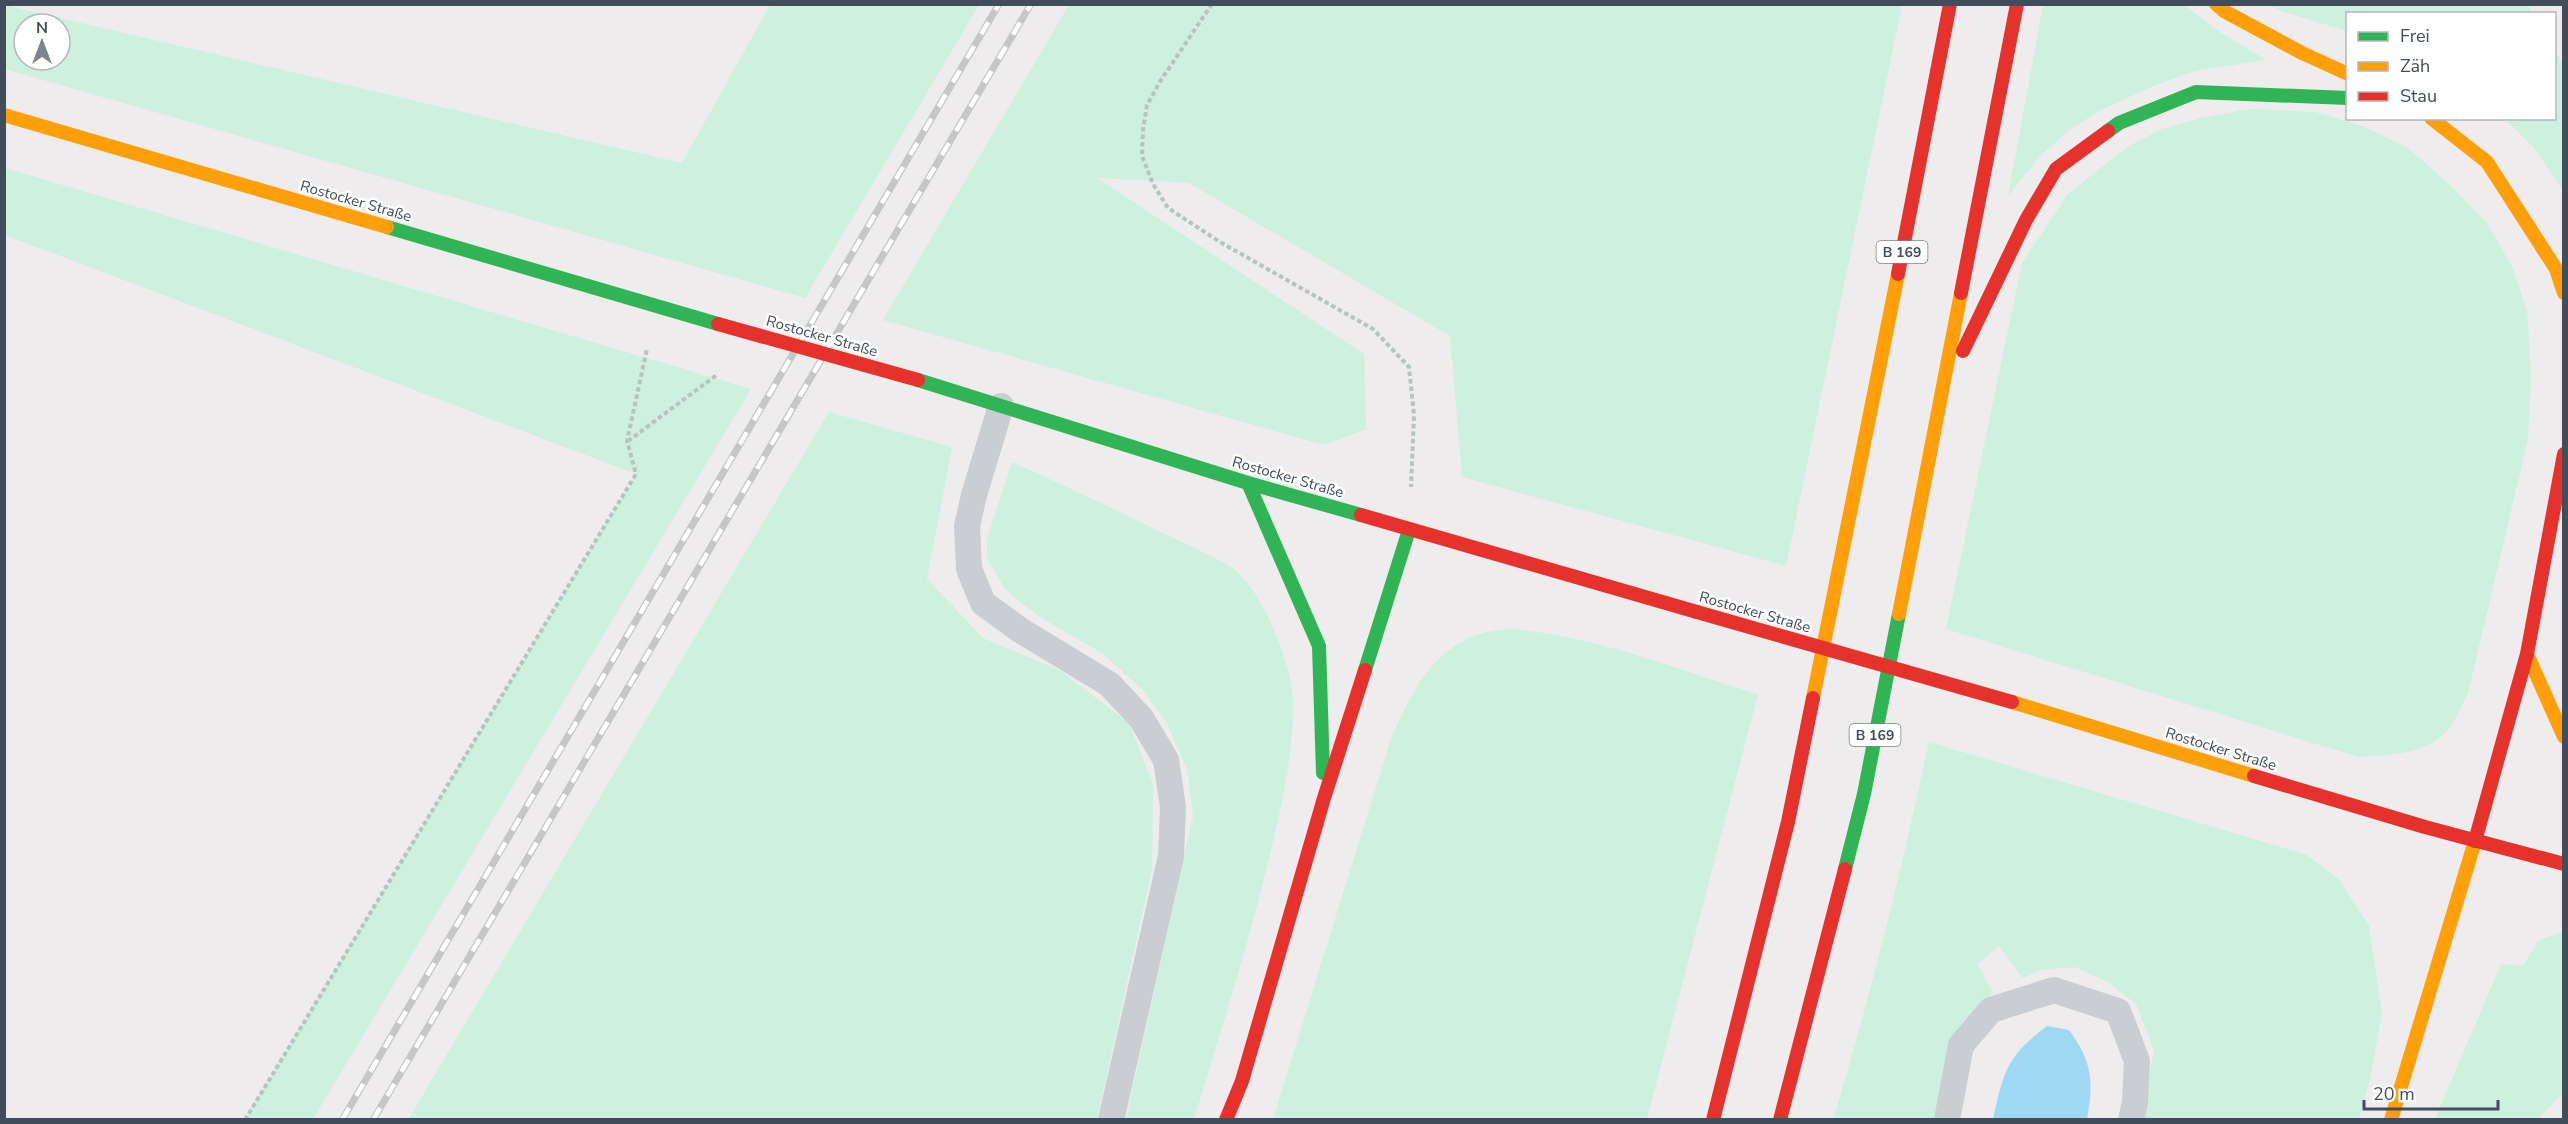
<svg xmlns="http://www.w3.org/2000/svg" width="2568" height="1124" font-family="'Nunito Sans',sans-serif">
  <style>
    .green { fill: #cef0de; fill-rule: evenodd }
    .water { fill: #9ed8f2 }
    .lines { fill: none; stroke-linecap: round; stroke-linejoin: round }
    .path { stroke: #b5c3c1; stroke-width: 4; stroke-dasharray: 4.5 3; stroke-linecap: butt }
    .lane { stroke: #cacdd1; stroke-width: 26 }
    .fast { stroke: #30b455; stroke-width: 14 }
    .slow { stroke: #ff9f0a; stroke-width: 14 }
    .jam { stroke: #e5322d; stroke-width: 14 }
    .rail-casing { stroke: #c4c6c8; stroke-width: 7 }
    .rail { stroke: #fff; stroke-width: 4.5; stroke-dasharray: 14; stroke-linecap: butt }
    .jam-bridge { stroke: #e5322d; stroke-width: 14 }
    .labels { text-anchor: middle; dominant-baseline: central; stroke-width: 5; stroke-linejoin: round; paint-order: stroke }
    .shield { fill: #fff; stroke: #7b828c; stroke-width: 1.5 }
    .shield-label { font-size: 14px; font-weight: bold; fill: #424d5b }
    .street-label { font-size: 15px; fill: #424d5b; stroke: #fff }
  </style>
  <rect width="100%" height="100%" fill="#eeecec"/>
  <g class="green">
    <path d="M2527,4l6,9 -185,1 -1,17 -63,-19 -15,-7z"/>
    <path d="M4,5l678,158 88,-158h209l-174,293 -800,-229zM24,24h36v36h-36z"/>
    <path d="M1069,5h833l-116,561 -324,-89 -12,-141 -261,-153 -92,-5 267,176 2,75 -42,16 -441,-125z"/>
    <path d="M2043,5h141l39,29 43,26 -71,11 -44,16 -52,24 -31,20 -30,27 -30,38z"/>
    <path d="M2555,49l8,15v126l-29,-42 -29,-29 49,-1z"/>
    <path d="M2250,109l65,3 47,14 46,22 42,37 38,39 24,43 15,44 4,64 -3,64 -60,254c-6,11 -11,24 -18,34 -22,29 -59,27 -92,30l-412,-128 76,-366 46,-69 61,-48 35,-18 37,-10z"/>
    <path d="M5,168l746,221 -438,730h-68l391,-645 -631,-239z"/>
    <path d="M829,412l123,35 -25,132 56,59 76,32 70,53 24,62 -1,84 -55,250 -689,1z"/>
    <path d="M1012,462c52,23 104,48 155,73 22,11 49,21 69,36 27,22 57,96 57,131 1,50 -11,102 -23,152 -21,89 -49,177 -76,265h-68l67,-303 -6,-47 -20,-46 -26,-35 -39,-35 -54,-31 -27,-19 -16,-14 -18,-31v-19z"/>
    <path d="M1506,629c82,4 173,41 252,65l-111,425h-374l118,-380c19,-43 37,-84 83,-103 9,-4 22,-5 32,-7z"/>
    <path d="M1929,742l378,113 32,25 30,46 13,89 -12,63 -11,41h-217l12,-69 -18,-46 -30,-23 -31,-14 -34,3 -18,8 -24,-32 -22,18 16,28 -37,41 -20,86 -103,1c38,-125 69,-251 96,-378z"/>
    <path d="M2559,933l5,1 -1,159 -25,26h-103l66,-155 22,2 15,-25z"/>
  </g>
  <path class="water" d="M2047,1026l22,4c23,31 25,51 18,89h-94c11,-48 13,-62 54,-93z"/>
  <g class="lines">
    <g class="path">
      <path d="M1212,4l-51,76 -14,25 -4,25 -1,26 11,28 15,24 52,34 153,87 36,38 5,48 -3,72"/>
      <path d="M628,441l90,-67"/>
      <path d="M245,1120l391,-646 -9,-33 20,-92"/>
    </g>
    <g class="lane">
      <path d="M1001,406l-27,89 -7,31 2,43 14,34 37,27 89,54 32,34 25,42 7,47 -2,49 -60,264"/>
      <path d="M1947,1120l14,-75 30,-35 63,-20 64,21 19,50 -2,41 -4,18"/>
    </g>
    <g class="fast">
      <path d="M2108,131l11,-8 77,-31 152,6"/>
      <path d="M387,227l331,97"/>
      <path d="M918,380l330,103 113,32"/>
      <path d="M1248,483l71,163 4,127"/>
      <path d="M1365,670l44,-140"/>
      <path d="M1845,869l19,-75 35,-180"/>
    </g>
    <g class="slow">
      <path d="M2216,4l8,7 78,42 46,21"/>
      <path d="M4,115l383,112"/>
      <path d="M2431,118l56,44 69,107 8,24"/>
      <path d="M1899,614l62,-321"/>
      <path d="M2527,654l37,83"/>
      <path d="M1813,698l85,-424"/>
      <path d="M2012,702l242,74"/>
      <path d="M2391,1120l84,-279"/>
    </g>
    <g class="jam">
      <path d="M1898,274l52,-270"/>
      <path d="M1961,293l56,-289"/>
      <path d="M1963,351l63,-131 30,-51 52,-38"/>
      <path d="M1361,515l336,97"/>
      <path d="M2254,776l171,51 139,37"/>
      <path d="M2475,841l52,-187 37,-200"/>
      <path d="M1226,1120l16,-39 82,-283 41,-128"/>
      <path d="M1713,1120l75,-298 25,-124"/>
      <path d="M1780,1120l65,-251"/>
    </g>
    <g class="rail-casing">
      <g id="rail">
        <path d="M342,1120l657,-1116"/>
        <path d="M373,1120l658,-1116"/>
      </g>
    </g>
    <use href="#rail" class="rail"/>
    <g class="jam-bridge">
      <path d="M718,324l200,56"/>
      <path d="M1697,612l315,90"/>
    </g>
  </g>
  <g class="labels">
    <g class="shield">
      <rect x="1876.5" y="241" width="51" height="22" rx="4.5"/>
      <rect x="1849.5" y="724" width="51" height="22" rx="4.5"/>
    </g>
    <g class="shield-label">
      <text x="1902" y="252">B 169</text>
      <text x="1875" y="735">B 169</text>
    </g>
    <g class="street-label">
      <text transform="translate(356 201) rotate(16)">Rostocker Straße</text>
      <text transform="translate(822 336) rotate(16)">Rostocker Straße</text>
      <text transform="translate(1288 477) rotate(16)">Rostocker Straße</text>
      <text transform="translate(1755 612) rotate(16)">Rostocker Straße</text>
      <text transform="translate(2221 749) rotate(17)">Rostocker Straße</text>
    </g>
  </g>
  <rect width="2568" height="1124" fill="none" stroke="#424d5b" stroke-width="12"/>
  <rect x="2346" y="12" width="210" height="108" fill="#ffffff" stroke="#b3b8bd" stroke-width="1.5"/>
  <rect x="2358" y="32" width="30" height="9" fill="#30b455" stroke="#b3b8bd" stroke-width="1.5"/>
  <text x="2400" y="42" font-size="18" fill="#424d5b">Frei</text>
  <rect x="2358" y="62" width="30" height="9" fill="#ff9f0a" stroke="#b3b8bd" stroke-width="1.5"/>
  <text x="2400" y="72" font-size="18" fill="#424d5b">Zäh</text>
  <rect x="2358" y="92" width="30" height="9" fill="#e5322d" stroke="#b3b8bd" stroke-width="1.5"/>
  <text x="2400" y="102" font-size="18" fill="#424d5b">Stau</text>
  <g transform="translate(42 42)"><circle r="28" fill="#ffffff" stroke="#b3b8bd" stroke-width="1.5"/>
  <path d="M0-4.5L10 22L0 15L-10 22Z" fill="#7e858e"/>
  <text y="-9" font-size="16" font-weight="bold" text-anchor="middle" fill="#424d5b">N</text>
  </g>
  <path d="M2364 1100v9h134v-9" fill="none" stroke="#424d5b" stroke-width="3"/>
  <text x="2373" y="1100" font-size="18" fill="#424d5b" stroke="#ffffff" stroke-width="4.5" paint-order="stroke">20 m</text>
</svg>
